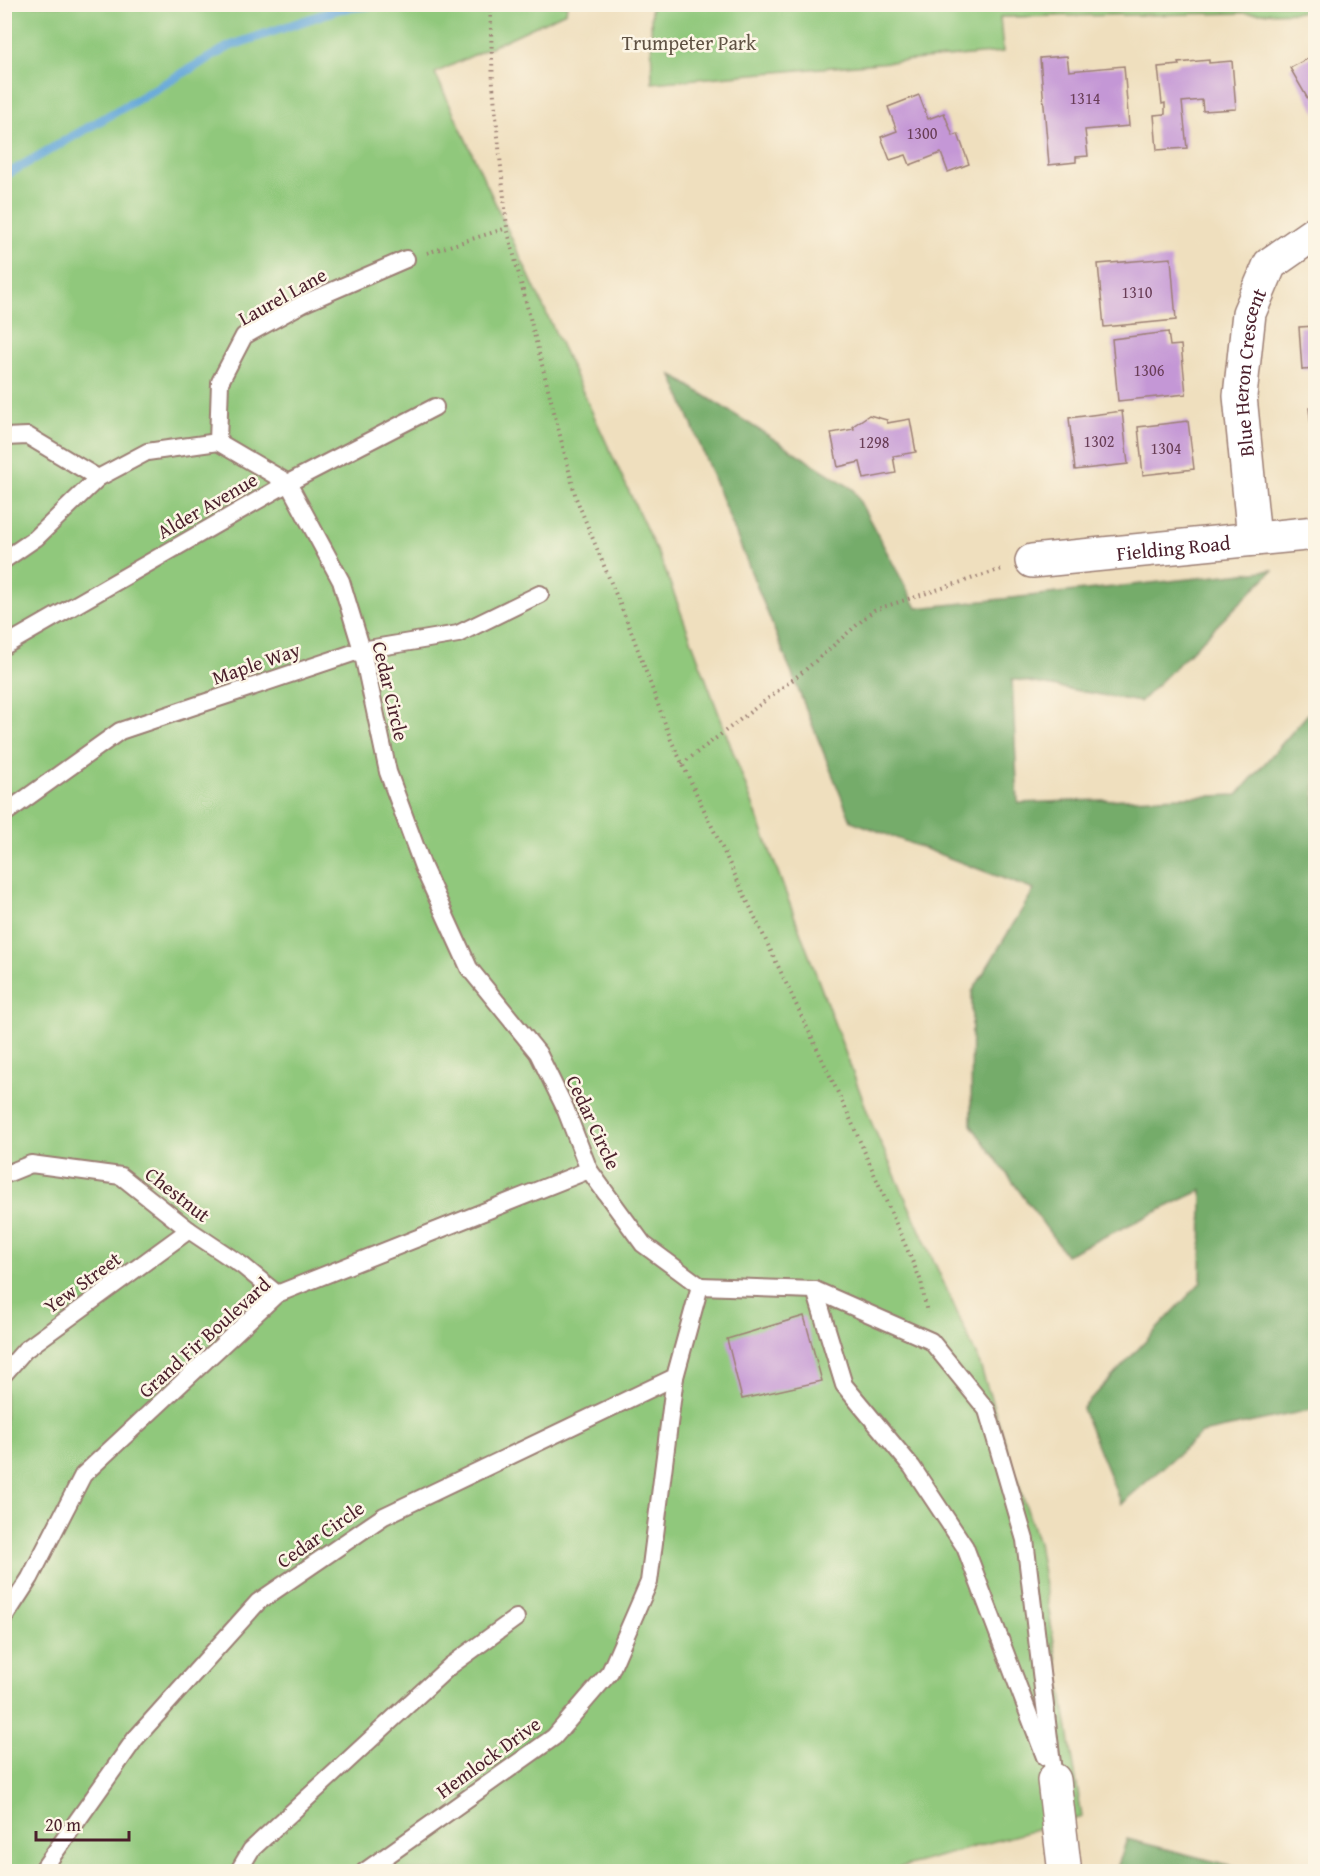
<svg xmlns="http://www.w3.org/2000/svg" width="1320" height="1876" font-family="'Gentium Book Plus',serif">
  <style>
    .green { fill: #90c87b; stroke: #6d7453; stroke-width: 1.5 }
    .forest { fill: #74ac6b; stroke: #5f664b; stroke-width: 1.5 }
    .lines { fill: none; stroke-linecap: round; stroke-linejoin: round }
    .stream { stroke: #64a7d9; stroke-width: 9 }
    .building { fill: #c497d6 }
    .service-casing { stroke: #9c7f74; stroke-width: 20 }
    .minor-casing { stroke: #9c7f74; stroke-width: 36 }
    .path { stroke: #9c7f74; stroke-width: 4; stroke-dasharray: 1.5 4.5; stroke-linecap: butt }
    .service { stroke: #fff; stroke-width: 16 }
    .minor { stroke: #fff; stroke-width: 33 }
    .labels { text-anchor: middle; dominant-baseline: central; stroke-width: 5; stroke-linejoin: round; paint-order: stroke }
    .number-label { font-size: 16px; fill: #683d56 }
    .park-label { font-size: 20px; fill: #5f5243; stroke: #fcf5e5 }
    .street-label { font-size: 20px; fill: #4a1f2b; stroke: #fcf5e5 }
  </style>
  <rect width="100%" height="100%" fill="#fcf5e5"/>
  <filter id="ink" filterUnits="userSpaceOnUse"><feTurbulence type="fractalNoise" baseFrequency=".0167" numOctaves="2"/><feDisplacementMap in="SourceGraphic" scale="12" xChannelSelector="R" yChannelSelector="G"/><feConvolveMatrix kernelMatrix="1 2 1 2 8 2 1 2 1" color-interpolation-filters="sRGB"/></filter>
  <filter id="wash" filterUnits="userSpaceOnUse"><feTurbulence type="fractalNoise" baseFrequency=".008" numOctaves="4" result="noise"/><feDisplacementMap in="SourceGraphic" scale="24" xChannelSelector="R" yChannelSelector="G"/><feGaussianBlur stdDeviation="1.35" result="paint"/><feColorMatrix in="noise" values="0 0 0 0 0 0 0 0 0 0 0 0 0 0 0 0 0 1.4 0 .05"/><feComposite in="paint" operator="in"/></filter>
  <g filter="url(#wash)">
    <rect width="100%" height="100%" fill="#efdfbe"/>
    <g class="green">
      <path d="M1315,4v8l-315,5 3,35 -351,31 -1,-78z"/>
      <path d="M5,5h562l-1,7 -131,61 229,494 208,557 106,235 60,184 44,274 -195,54h-882z"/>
    </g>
    <g class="forest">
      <path d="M672,375l181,114 64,119 356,-38 -133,132 -128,-23 6,124 219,-8 78,-89v703l-113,24 -81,71 -39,-95 119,-127 1,-92 -136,65 -95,-130 1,-133 62,-102 -183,-69z"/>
      <path d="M1127,1839l125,32h-136z"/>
    </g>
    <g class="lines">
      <path class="stream" d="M4,176l226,-130 109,-37 42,-5"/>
    </g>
    <g id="blocks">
      <g class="building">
        <path d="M1316,54v59l-26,-45z"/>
        <path d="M1067,56l2,15 55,-5 5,60 -44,4 3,26 -12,1v5l-27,3 -9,-107z"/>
        <path d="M1209,60v3l23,-2 4,48 -33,2 -1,-11 -20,2 5,46 -30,2 -3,-35 11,-1v-11l-3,1 -4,-37 21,-2 -1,-2z"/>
        <path d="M919,95l9,24 16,-6 9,23 5,-2 11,30 -21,8 -7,-19 -31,12 -4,-10 -16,5 -9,-23 16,-6 -9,-24z"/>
        <path d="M1171,258l5,62 -72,7 -6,-63z"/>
        <path d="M1316,326v43l-14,1 -3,-43z"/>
        <path d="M1168,332l2,14 11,-1 5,49 -68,7 -6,-62z"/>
        <path d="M1309,408h7v45h-2z"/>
        <path d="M1122,411l6,53 -53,6 -6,-52z"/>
        <path d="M869,415l18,5v3l23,-4 6,33 -23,4 3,17 -32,6 -4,-17 -22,5 -7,-34 23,-4 -1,-3z"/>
        <path d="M1188,421l6,48 -51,6 -5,-48z"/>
        <path d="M804,1316l18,65 -80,18 -15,-60z"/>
      </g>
    </g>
  </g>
  <g filter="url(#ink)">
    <use href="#blocks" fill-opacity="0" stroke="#9c7f74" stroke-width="1.5"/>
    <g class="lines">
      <g class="service-casing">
        <g id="service">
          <path d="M4,437l24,-1 70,42"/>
          <path d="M218,442l2,-60 24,-46 58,-32 104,-45"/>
          <path d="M4,560l32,-22 62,-60 49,-26 71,-10 70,41 53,98 21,69 26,122 35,95 46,101 69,85 27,55 24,62 54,74 57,42 -25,91 -291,139 -126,86 -123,137 -94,133"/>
          <path d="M4,646l284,-163 147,-76"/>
          <path d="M4,814l116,-83 242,-81 96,-16 82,-40"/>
          <path d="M4,1175l27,-11 90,12 68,54 54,36 34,28"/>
          <path d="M700,1286l115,4 116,51 56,69 38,130 29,240"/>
          <path d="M815,1290l29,95 68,82 53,80 80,210"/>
          <path d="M4,1374l21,-24 164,-120"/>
          <path d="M4,1618l26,-40 53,-103 194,-181 312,-124"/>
          <path d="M238,1872l13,-22 199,-184 66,-48"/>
          <path d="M364,1872l190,-135 56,-65 39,-90 26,-205"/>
        </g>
      </g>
      <g class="minor-casing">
        <g id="minor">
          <path id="s1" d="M1254,539l-14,-143 9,-83 21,-49 46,-32"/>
          <path id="s2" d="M1032,561l284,-28"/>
          <path d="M1054,1780l10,85 -1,7"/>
        </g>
      </g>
      <g class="path">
        <path d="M490,4l3,82 14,142 69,270 55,133 40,109 177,374 73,167 6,32"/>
        <path d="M427,253l80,-25"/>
        <path d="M682,764l122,-93 70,-61 128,-41"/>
      </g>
      <use href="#service" class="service"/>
      <use href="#minor" class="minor"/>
    </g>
  </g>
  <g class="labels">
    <g class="number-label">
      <text x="1085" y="98">1314</text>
      <text x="922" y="133">1300</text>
      <text x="1137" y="292">1310</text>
      <text x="1149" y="370">1306</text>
      <text x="1099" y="441">1302</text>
      <text x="874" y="442">1298</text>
      <text x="1166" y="448">1304</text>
    </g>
    <g class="park-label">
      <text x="689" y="42">Trumpeter Park</text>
    </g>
    <g class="street-label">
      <text transform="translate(282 296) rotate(-29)">Laurel Lane</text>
      <text stroke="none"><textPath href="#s1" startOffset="168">Blue Heron Crescent</textPath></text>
      <text transform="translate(207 505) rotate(-30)">Alder Avenue</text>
      <text stroke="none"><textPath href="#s2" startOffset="142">Fielding Road</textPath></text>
      <text transform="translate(256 663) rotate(-19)">Maple Way</text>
      <text transform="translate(391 691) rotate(77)">Cedar Circle</text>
      <text transform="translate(594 1122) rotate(65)">Cedar Circle</text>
      <text transform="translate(178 1194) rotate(38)">Chestnut</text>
      <text transform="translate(82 1282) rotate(-36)">Yew Street</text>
      <text transform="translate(204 1337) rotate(-42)">Grand Fir Boulevard</text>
      <text transform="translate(320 1534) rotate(-35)">Cedar Circle</text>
      <text transform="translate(488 1757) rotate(-36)">Hemlock Drive</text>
    </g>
  </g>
  <rect width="1320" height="1876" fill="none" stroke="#fcf5e5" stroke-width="24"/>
  <path d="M36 1831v9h93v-9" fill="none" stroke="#4a1f2b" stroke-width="3"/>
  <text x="45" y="1831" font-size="18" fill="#4a1f2b" stroke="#fcf5e5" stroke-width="4.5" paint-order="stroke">20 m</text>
</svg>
